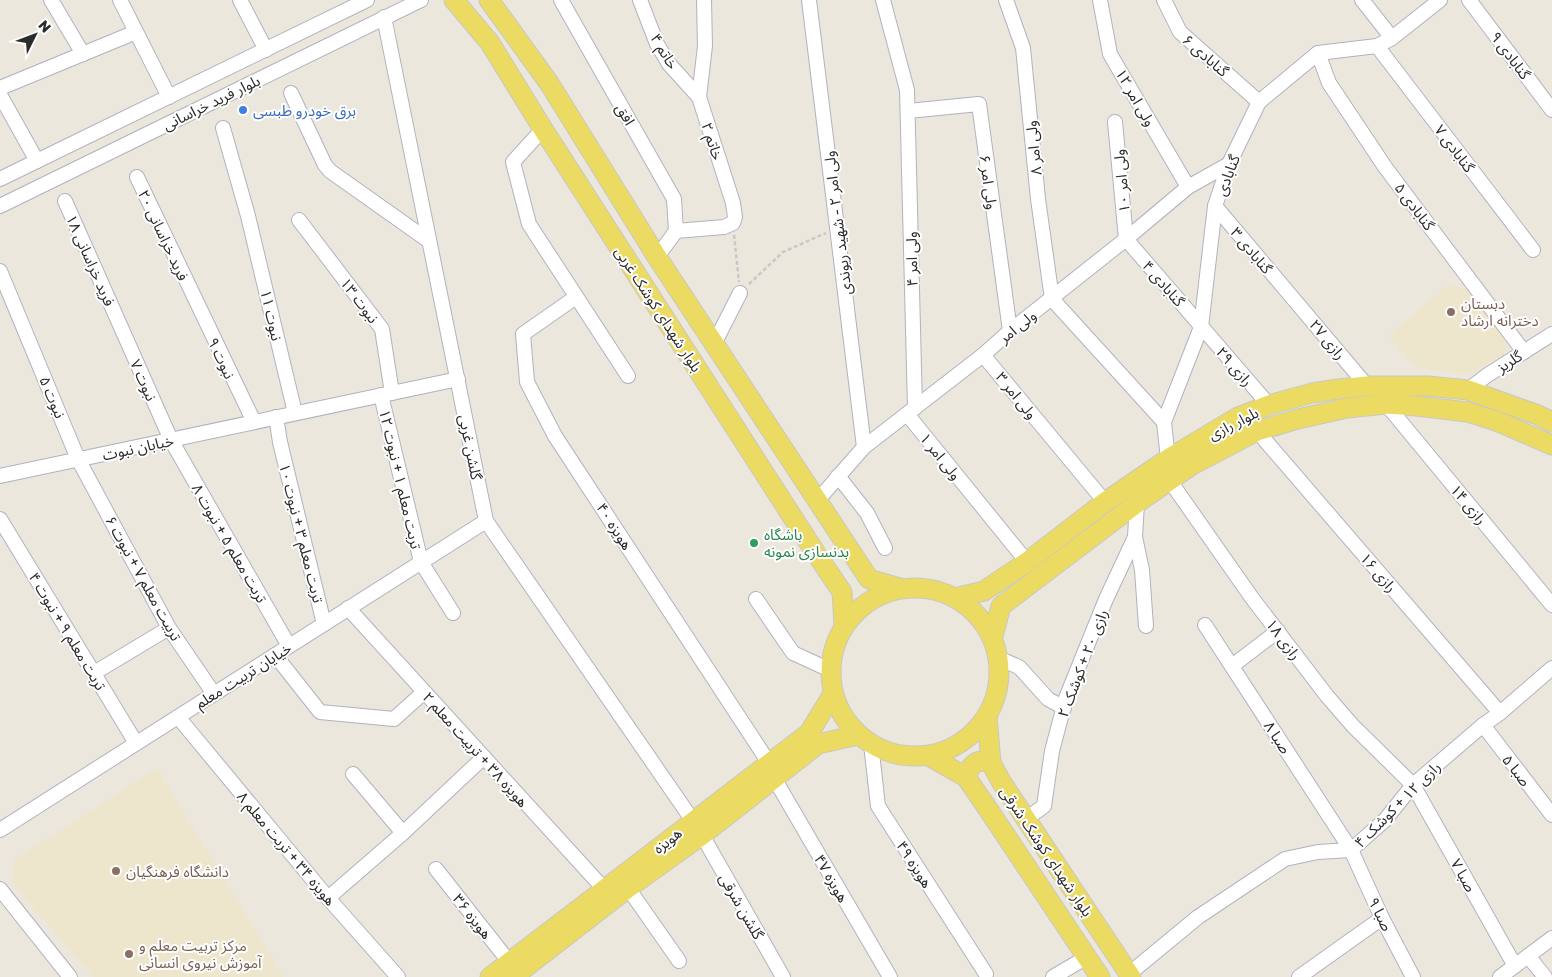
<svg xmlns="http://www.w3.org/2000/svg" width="1552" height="977" font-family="'Golos Text','Noto Sans Arabic',sans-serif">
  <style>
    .education { fill: #ede6cd }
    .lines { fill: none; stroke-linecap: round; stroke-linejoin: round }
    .minor-casing { stroke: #b1b2be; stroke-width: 16 }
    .major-casing { stroke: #c8c8c8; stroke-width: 21 }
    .path { stroke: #c8c8c8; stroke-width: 2.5; stroke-dasharray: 4 2.5; stroke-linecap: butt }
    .minor { stroke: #fff; stroke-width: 14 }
    .major { stroke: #ecdb62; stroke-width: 19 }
    .shop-dot { fill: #3f7fe0; stroke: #fff; stroke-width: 2 }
    .education-dot { fill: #8d6e63; stroke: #fff; stroke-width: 2 }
    .leisure-dot { fill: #2e9e5b; stroke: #fff; stroke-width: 2 }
    .labels { text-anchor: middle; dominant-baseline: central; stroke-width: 4; stroke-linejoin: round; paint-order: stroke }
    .street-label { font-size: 15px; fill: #2b2b2b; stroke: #fff }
    .shop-label { font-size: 15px; fill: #366cbe; stroke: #fff; text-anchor: start }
    .education-label { font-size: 15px; fill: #785e54; stroke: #fff; text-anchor: start }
    .leisure-label { font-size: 15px; fill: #27864d; stroke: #fff; text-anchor: start }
  </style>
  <rect width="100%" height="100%" fill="#ece7dd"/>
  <g class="education">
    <path d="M1449,285l16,3 41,51 -2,16 -36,19 -52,-6 -28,-32z"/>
    <path d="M157,768l127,209h-191l-82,-95 3,-22z"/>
  </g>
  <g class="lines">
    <g class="minor-casing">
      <g id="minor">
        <path d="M51,0l32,54"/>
        <path d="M120,0l49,97"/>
        <path d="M240,0l26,50"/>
        <path d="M561,0l113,199 2,32"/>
        <path d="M640,0l17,44 12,20 30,33"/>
        <path d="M809,0l55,447"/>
        <path d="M883,0l24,90 8,318"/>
        <path d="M1006,0l17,48 15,151 14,100 112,123"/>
        <path d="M1100,0l10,54 78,133"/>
        <path d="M1164,0l16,32 79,70"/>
        <path d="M1362,0l30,38"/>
        <path d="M1469,0l83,110"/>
        <path d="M384,17l102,504 207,300"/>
        <path d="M1377,46l156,204"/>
        <path d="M1318,53l11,30 56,84 139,185"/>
        <path d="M0,88l136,-56"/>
        <path d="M291,93l34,72 5,6 99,70"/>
        <path d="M0,95l37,66"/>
        <path d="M908,111l71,-7 31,227"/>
        <path d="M1115,122l11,117 143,166"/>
        <path d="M223,128l25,88 47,197"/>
        <path d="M543,129l-30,33 16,62 99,152"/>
        <path d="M137,177l117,245"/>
        <path d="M0,179l367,-179"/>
        <path d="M65,201l106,239 118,206"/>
        <path d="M0,206l421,-206"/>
        <path d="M1215,206l152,180"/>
        <path d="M299,220l83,109 10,64"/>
        <path d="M676,231l48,-4 9,-4 2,-6 -2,-14 -34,-106 6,-51 -1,-46"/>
        <path d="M657,257l19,-26"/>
        <path d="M0,271l78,188 91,169 45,66"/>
        <path d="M576,297l-53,37 4,48 28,54 214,327"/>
        <path d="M714,344l26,-51"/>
        <path d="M983,355l122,147"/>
        <path d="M1468,390l18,-14 66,-42"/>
        <path d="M381,395l40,167 32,51"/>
        <path d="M1386,404l166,201"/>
        <path d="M907,414l120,148"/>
        <path d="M276,417l4,25 44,182"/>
        <path d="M1257,431l243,282"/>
        <path d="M1168,459l-4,-37 37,-95 14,-121 14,-42 30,-62 59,-49 59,-7 15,-8 48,-38"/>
        <path d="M0,476l458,-97"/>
        <path d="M838,476l29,37 18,35"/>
        <path d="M1170,481l82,117 75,98 26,30 60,59 102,181"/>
        <path d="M817,501l47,-54 119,-92 27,-24 116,-92 62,-52 41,-23"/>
        <path d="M0,519l136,224"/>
        <path d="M1135,537l7,33 4,56"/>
        <path d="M756,599l37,54 37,17"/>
        <path d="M348,608l256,281"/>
        <path d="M1205,625l146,225 31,68 31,59"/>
        <path d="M275,655l45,57 74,7 30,-27"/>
        <path d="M998,658l21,9 29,32 16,9"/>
        <path d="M1232,666l46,-35"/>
        <path d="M94,673l75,-45"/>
        <path d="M178,717l150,181 70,79"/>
        <path d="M1483,725l69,90"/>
        <path d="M871,744l7,62 108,168"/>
        <path d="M353,774l50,59"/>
        <path d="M774,778l116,199"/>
        <path d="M1026,819l18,-13 8,-55 14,-53 40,-99 29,-62 2,-34"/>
        <path d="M0,830l486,-309"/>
        <path d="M702,835l81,142"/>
        <path d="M436,869l74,94"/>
        <path d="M628,888l51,73"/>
        <path d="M0,889l70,88"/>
        <path d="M328,898l75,-65 81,-76"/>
        <path d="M1528,956l17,21"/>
        <path d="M1129,974l69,-57 87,-58 33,-7 33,-2 34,-30 28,-35 70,-60 17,-12 52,-45"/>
        <path d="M1053,977l34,-20"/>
        <path d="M1299,977l83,-59"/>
        <path d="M1500,977l52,-39"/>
      </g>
    </g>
    <g class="major-casing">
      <g id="major">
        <path d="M454,0l36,43 53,86 272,423 27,40 2,33"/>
        <path d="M489,0l60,83 108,174 212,322 31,9"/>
        <circle cx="915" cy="672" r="84"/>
        <path d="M955,598l29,-7 43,-29 78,-60 63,-43 70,-42 31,-12 43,-12 26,-4 29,-3h61l40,4 70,25 14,7"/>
        <path d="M993,636l8,-30 136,-103 55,-38 65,-34 41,-12 49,-11 39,-4 30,2 52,6 31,10 53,23"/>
        <path d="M987,716l4,47 11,20 129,194"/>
        <path d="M929,756l37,21 24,35 110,165"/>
        <path d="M966,777c5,-13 11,-19 25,-14"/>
        <path d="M490,977l319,-244 24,-39"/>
        <path d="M513,977l115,-89 74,-53 116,-91 40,-9"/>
      </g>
    </g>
    <g class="path">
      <path d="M734,235l5,47"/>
      <path d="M749,284l34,-32 43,-19"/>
    </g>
    <use href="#minor" class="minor"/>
    <use href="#major" class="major"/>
  </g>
  <circle class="shop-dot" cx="243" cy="110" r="5"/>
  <g class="education-dot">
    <circle cx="1451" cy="312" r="5"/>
    <circle cx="116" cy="871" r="5"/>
    <circle cx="129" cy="954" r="5"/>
  </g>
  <circle class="leisure-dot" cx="754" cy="543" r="5"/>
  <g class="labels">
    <g class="street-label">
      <text transform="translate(665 51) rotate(59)">خاتم ۴</text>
      <text transform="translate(1206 55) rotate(41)">گنابادی ۶</text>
      <text transform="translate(1511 55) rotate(53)">گنابادی ۹</text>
      <text transform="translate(1136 97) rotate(60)">ولی امر ۱۲</text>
      <text transform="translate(211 102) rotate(-26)">بلوار فرید خراسانی</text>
      <text transform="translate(626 114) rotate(60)">افق</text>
      <text transform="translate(713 141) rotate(72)">خاتم ۲</text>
      <text transform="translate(1033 148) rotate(-96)">ولی امر ۸</text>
      <text transform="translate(1455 148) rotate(53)">گنابادی ۷</text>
      <text transform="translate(1227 175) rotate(-69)">گنابادی</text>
      <text transform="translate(1121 181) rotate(-95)">ولی امر ۱۰</text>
      <text transform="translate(989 182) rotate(82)">ولی امر ۶</text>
      <text transform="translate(1415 206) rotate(53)">گنابادی ۵</text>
      <text transform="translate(837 223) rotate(-97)">ولی امر ۲ - شهید ریوندی</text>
      <text transform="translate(164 235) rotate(65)">فرید خراسانی ۲۰</text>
      <text transform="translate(1252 250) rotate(50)">گنابادی ۳</text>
      <text transform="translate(911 259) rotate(-91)">ولی امر ۴</text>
      <text transform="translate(91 260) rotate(66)">فرید خراسانی ۱۸</text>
      <text transform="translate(1164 283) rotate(49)">گنابادی ۴</text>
      <text transform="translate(360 300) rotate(53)">نبوت ۱۳</text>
      <text transform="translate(659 309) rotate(57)">بلوار شهدای کوشک غربی</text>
      <text transform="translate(272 315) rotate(77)">نبوت ۱۱</text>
      <text transform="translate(1017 326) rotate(-39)">ولی امر</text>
      <text transform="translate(1328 339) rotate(50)">رازی ۲۷</text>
      <text transform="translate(222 358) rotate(65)">نبوت ۹</text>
      <text transform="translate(1509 361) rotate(-33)">گلریز</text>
      <text transform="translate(1235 366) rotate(49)">رازی ۲۹</text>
      <text transform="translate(144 380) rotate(66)">نبوت ۷</text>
      <text transform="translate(1017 395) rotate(51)">ولی امر ۳</text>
      <text transform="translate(53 397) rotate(67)">نبوت ۵</text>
      <text transform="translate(1233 423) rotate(-27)">بلوار رازی</text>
      <text transform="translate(138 447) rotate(-12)">خیابان نبوت</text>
      <text transform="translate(471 447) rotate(79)">گلشن غربی</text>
      <text transform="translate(941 456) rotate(51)">ولی امر ۱</text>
      <text transform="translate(401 479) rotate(77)">تربت معلم ۱ + نبوت ۱۲</text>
      <text transform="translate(1469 504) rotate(50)">رازی ۱۴</text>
      <text transform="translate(615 526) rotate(57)">هویزه ۴۰</text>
      <text transform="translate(302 533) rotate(76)">تربت معلم ۳ + نبوت ۱۰</text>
      <text transform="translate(230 543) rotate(60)">تربت معلم ۵ + نبوت ۸</text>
      <text transform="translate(1379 572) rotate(49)">رازی ۱۶</text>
      <text transform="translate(144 578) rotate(61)">تربیت معلم ۷ + نبوت ۶</text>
      <text transform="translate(68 631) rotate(59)">تربت معلم ۹ + نبوت ۴</text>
      <text transform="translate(1284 639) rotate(53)">رازی ۱۸</text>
      <text transform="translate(1082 663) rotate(-69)">رازی ۲۰ + کوشک ۲</text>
      <text transform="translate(243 675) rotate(-32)">خیایان تربیت معلم</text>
      <text transform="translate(1278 737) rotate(57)">صبا ۸</text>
      <text transform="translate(476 749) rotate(48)">هویزه ۳۸ + تربیت معلم ۲</text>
      <text transform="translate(1517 770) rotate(52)">صبا ۵</text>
      <text transform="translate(1397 804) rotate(-45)">رازی ۱۲ + کوشک ۴</text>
      <text transform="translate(667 840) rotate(-38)">هویزه</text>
      <text transform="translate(287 848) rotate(50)">هویزه ۳۴ + تربت معلم ۸</text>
      <text transform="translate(1047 851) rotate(56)">بلوار شهدای کوشک شرقی</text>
      <text transform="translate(915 864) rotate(57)">هویزه ۴۹</text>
      <text transform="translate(1464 875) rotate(61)">صبا ۷</text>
      <text transform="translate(832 878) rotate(60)">هویزه ۴۷</text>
      <text transform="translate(742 906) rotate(60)">گلشن شرقی</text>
      <text transform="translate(1381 914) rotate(64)">صبا ۹</text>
      <text transform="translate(473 916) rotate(52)">هویزه ۳۶</text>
    </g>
    <g class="shop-label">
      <text x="253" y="110">برق خودرو طبسی</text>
    </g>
    <g class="education-label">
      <text x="1461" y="303">دبستان<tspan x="1461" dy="17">دخترانه ارشاد</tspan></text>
      <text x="126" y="871">دانشگاه فرهنگیان</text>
      <text x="139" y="945">مرکز تربیت معلم و<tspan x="139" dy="17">آموزش نیروی انسانی</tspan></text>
    </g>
    <g class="leisure-label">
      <text x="764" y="534">باشگاه<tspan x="764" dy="17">بدنسازی نمونه</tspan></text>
    </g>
  </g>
  <g transform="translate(35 35) rotate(48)" stroke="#ffffff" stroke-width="4" paint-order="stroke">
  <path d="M0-4L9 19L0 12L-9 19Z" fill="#2b2b2b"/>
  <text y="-8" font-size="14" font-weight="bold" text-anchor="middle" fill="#2b2b2b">N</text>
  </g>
</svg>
